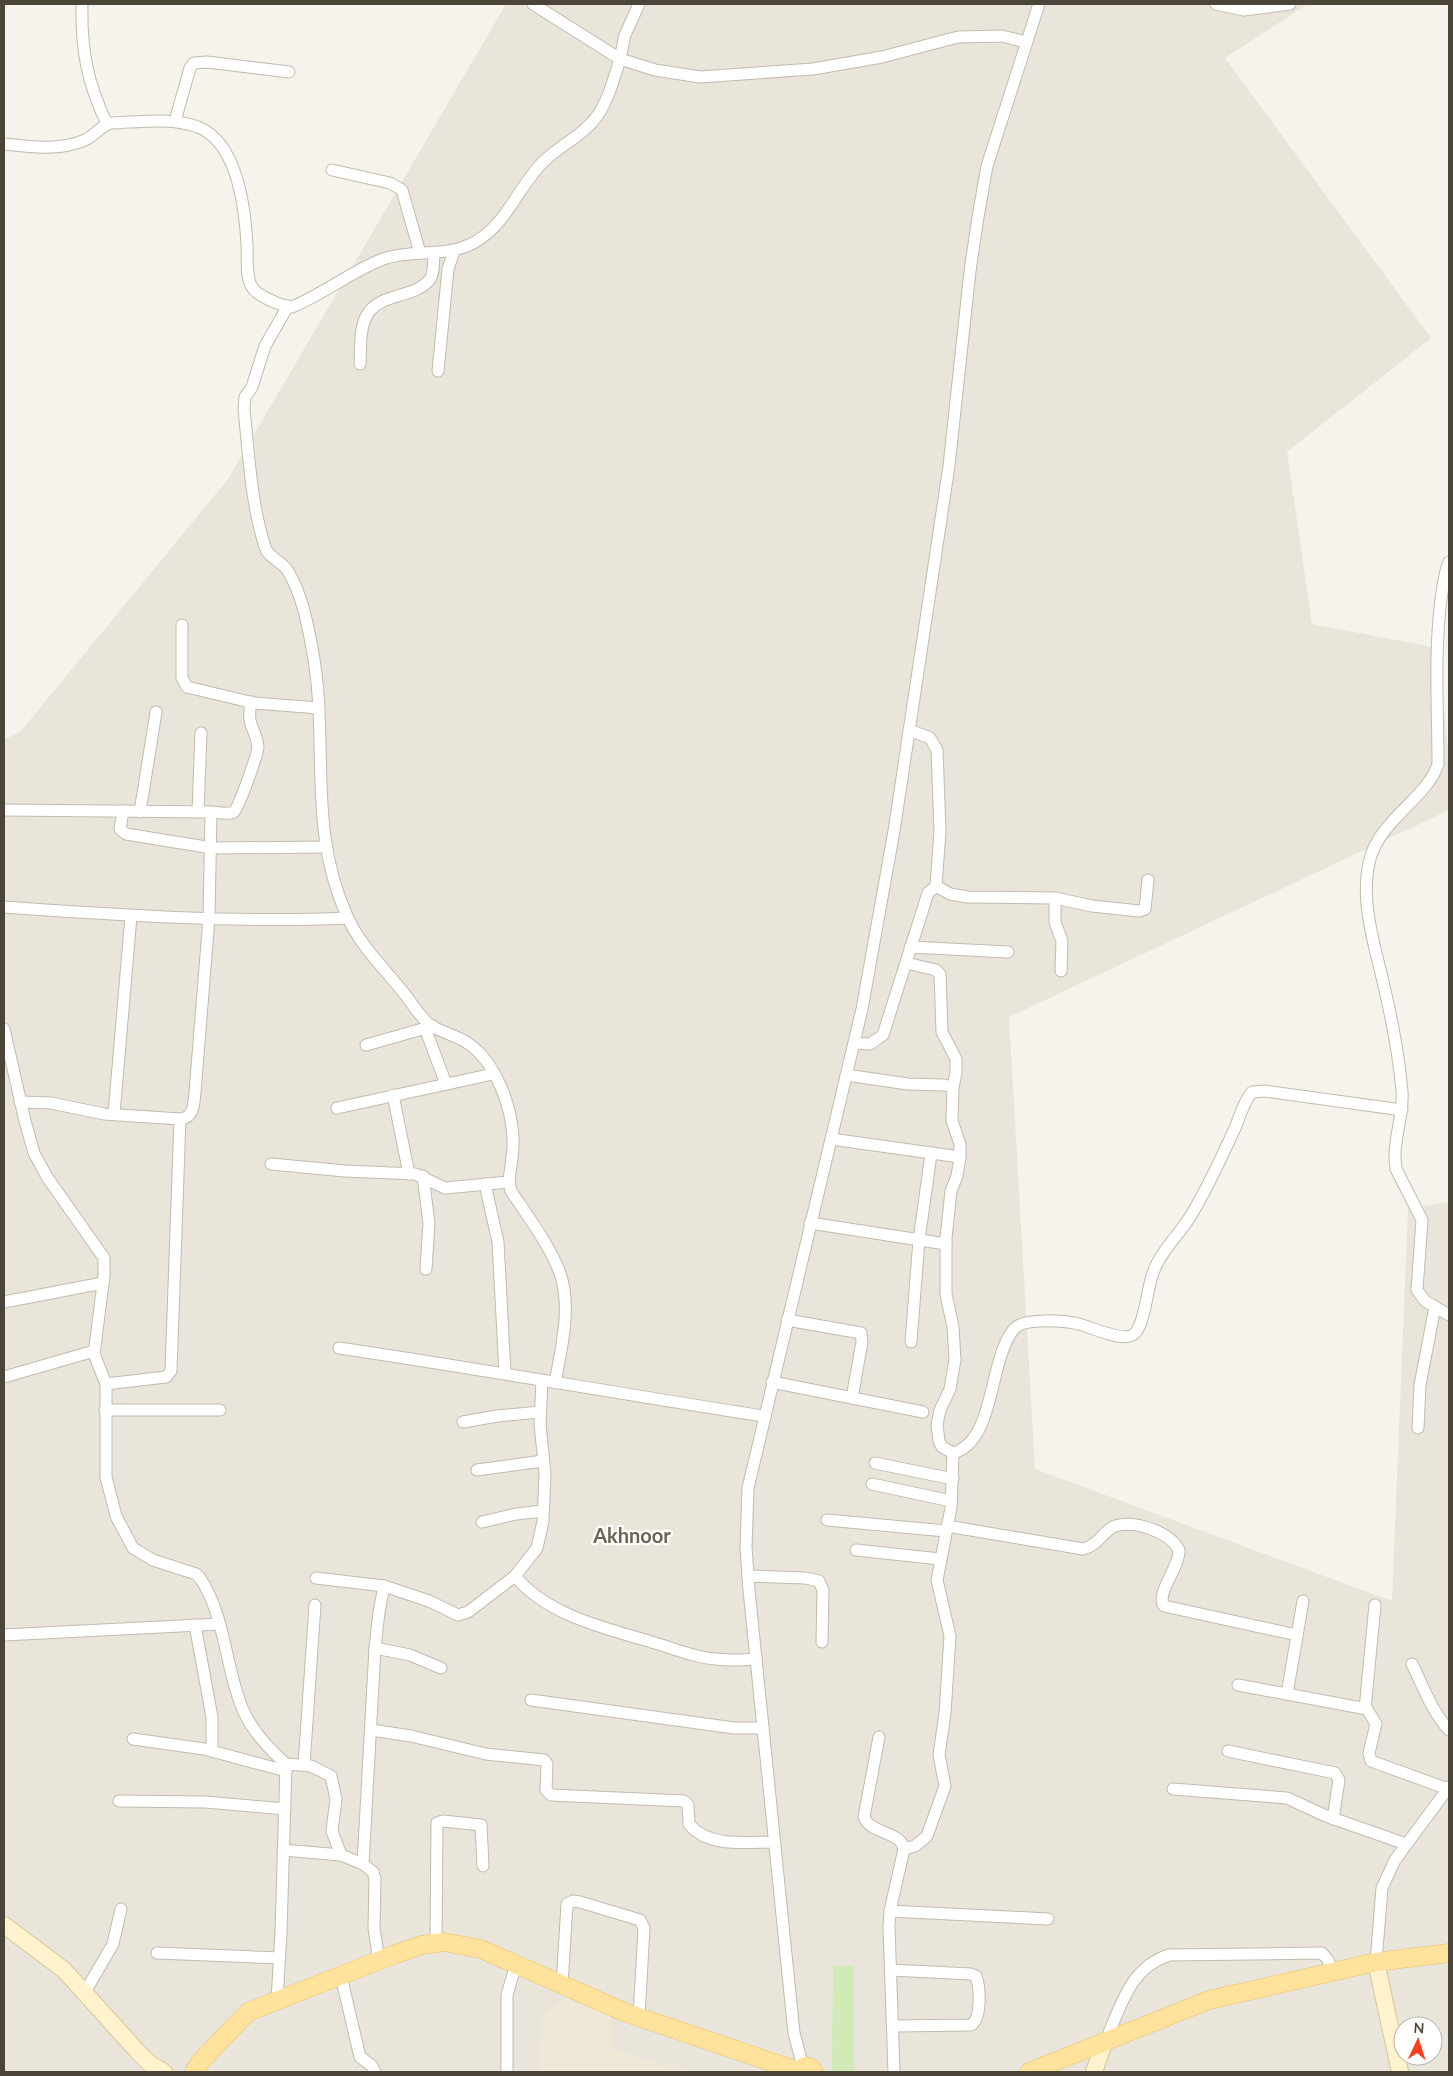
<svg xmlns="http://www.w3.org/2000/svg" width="1453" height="2076" font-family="Lato,sans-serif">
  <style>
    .residential { fill: #eae5da; fill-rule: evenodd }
    .education { fill: #efe8d6 }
    .green { fill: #d2eab5 }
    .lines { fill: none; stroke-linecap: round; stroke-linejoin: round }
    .street-casing { stroke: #c2bbae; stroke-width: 13 }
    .secondary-casing { stroke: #d6c79b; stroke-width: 18 }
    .primary-casing { stroke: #e6c16a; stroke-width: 19 }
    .street { stroke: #fff; stroke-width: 11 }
    .secondary { stroke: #fff3cd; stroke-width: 16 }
    .primary { stroke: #ffe39c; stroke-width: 18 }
    .labels { text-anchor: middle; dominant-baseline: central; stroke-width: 4.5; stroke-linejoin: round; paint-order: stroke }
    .district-label { font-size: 20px; font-weight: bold; fill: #6e6250; stroke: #fff }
  </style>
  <rect width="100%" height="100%" fill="#f6f3ec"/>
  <path class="residential" d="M506,4h802l-83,54 206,280 -144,114 25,172 126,24 11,113v49l-440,207 26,452 357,132 16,-392 41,-7v870h-1445v-1332l17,-9 207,-252zM1403,2026h30v30h-30z"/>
  <path class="education" d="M568,1994l43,17v39l86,22h-158l3,-55z"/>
  <path class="green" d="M833,1966h21v106h-22z"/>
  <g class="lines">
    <g class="street-casing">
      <g id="street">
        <path d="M82,4c-1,46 5,78 25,120"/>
        <path d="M533,4l87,55 5,-24 14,-31"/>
        <path d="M1216,4l28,6 46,-6"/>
        <path d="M175,121l15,-53 4,-5 13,-1 82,10"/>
        <path d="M4,144c26,3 56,7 81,-4 10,-4 15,-14 26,-17 29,-1 59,-6 87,4 40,16 47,81 49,118 1,12 -2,31 5,42 5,9 29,19 40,20 32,-13 64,-39 94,-49 30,-9 61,0 89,-16 32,-18 43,-55 68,-80 17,-17 40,-26 55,-47 11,-17 16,-37 22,-56l35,11 45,7 113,-8 69,-12 76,-20 44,-1 24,6"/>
        <path d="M332,170l58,13 12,7 18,63"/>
        <path d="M288,306l-23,40 -13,41 -7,10 -1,13c5,46 7,93 21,137 3,11 17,14 23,24 14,24 19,50 24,77 18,93 -6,177 35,268 12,28 36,51 56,76 8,10 17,25 27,33 12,8 27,10 39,19 27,19 43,63 44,95 1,14 -3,29 -4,43"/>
        <path d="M360,364c1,-15 -1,-35 7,-49 13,-23 48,-16 63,-36 5,-7 3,-18 4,-26"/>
        <path d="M438,371l10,-102 6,-18"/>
        <path d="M1449,562c-5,11 -6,25 -8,37 -7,55 -3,110 -3,165 -10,33 -58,56 -68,95 -11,42 5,86 14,127 8,34 15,71 18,105 2,23 -8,45 -7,68l1,10 26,51 -5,70 8,11 24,14"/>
        <path d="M182,625v53l5,9 67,16 65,5"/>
        <path d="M909,730l21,8 7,12 3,81 -4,55"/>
        <path d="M4,810l207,2 -2,106 -14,174c-1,12 -1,26 -15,27"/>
        <path d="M123,811l-3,18 6,5 86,14 114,-1"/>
        <path d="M140,812l16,-100"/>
        <path d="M198,812l3,-79"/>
        <path d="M211,812c7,0 17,3 23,0 4,-2 24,-59 24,-65 -2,-20 -12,-19 -7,-45"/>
        <path d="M1055,898v24l7,19 -1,30"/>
        <path d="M4,907c114,8 229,16 343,11"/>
        <path d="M910,947l98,5"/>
        <path d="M906,963l30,7 4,4 2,58 14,27v14l-3,14"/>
        <path d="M425,1028l21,56"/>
        <path d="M4,1029l21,92 9,32 13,24 57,81v18l-10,78 12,30v93l10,39 17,32 20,12 43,14 4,4c26,39 25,90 43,132 9,21 26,39 43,54"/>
        <path d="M854,1043l16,1 13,-9 45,-142 8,-7 14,8 18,3 87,1 37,8 47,5 6,-2 3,-29"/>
        <path d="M366,1045l67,-19"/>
        <path d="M846,1075l62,9 36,1 9,2 -1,34 8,23v13l-3,19 -6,15 -5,47v56l7,33 2,33 -5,29 -10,21 -3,15 2,16 3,6 11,6c43,-12 35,-93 61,-124 10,-12 51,-8 65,-5 12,3 45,19 55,10 11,-9 13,-46 19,-61 7,-21 25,-37 37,-56 18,-29 32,-61 46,-91 4,-11 8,-25 16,-34l13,-1 137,19"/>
        <path d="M393,1095l16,79"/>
        <path d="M20,1102l31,1 53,11 76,5 -9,252 -5,6 -60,7"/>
        <path d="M337,1108l156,-34"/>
        <path d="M114,1114l17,-198"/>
        <path d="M831,1139l129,18"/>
        <path d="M271,1164l74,7 70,3 30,14 64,-6 2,9c16,24 39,55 49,82 12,35 1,76 -5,110"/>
        <path d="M423,1176l6,47 -3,46"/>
        <path d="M485,1184l13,58 7,131"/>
        <path d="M810,1223l136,21"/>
        <path d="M4,1302l99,-19"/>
        <path d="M787,1320l74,13 1,9 -10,56"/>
        <path d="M911,1342l8,-102 12,-86"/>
        <path d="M339,1348c142,21 283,46 424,68"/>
        <path d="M4,1377l90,-26"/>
        <path d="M772,1382l151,30"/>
        <path d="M105,1410h115"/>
        <path d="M463,1422l34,-6 43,-4"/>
        <path d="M1418,1428l2,-43 15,-78"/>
        <path d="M875,1463l78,16"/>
        <path d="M477,1470l66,-9"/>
        <path d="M872,1484l79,17"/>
        <path d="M827,1520l119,11"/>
        <path d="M482,1522l34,-8 27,-3"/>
        <path d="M947,1526l136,23c16,-4 20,-18 32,-23 20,-6 55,6 64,24 1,17 -24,44 -15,56l133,29"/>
        <path d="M856,1550l84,9"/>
        <path d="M515,1576c32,40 94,53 140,67 20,6 41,15 62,16 13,2 26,1 39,0"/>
        <path d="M748,1576l57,2 14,3 4,9 -1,52"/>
        <path d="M316,1578l68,8 45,15 29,14 10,-3 47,-36 22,-28 6,-27 2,-47 -5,-50 2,-43"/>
        <path d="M195,1625l17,92v34"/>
        <path d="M4,1635l215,-11"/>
        <path d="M375,1648l35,7 31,13"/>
        <path d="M1412,1664c11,22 20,48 37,66"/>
        <path d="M1238,1685l129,24 9,15 -7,29 2,8 77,28"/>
        <path d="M1287,1694l16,-93"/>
        <path d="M531,1700l203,28h29"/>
        <path d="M1365,1709l10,-104"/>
        <path d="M371,1730l40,6 75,18 58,6 3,4 -1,26 5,5 133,6 4,4 1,19c19,24 58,18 85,18"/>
        <path d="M879,1737l-15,80c6,17 37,14 40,32l-14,62 -1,16 5,145"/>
        <path d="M133,1739l71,10 82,22"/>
        <path d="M1228,1751l107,22 4,7 -6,39"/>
        <path d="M304,1765l11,-160"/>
        <path d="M1173,1789l114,9 39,18 80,28"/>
        <path d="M119,1801l87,1 79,7"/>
        <path d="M904,1849l11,-3 12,-10 18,-50 -6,-31 6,-42 5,-77 -13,-56 14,-72 2,-55"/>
        <path d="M283,1850l58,5 22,9"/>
        <path d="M890,1911l158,8"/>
        <path d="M436,1942l1,-119 6,-2 38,4 2,41"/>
        <path d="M157,1953l123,5"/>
        <path d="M379,1961l-5,-33 1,-49 -2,-7 -10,-8 12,-216 4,-36 5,-26"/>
        <path d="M1376,1962l6,-74 13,-28 54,-73"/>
        <path d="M891,1970l80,4 5,2c4,11 6,42 -5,49l-78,1"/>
        <path d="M341,1976l19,81 12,9 3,6"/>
        <path d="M562,1985l5,-81 6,-3 7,1 60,18 4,8 -5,89"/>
        <path d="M85,1992l28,-48 8,-35"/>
        <path d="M277,2001l4,-69 5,-168 25,2 20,10 5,23 -4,32 9,24"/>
        <path d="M1105,2042c16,-35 24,-74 64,-87l153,-2 6,7 3,11"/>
        <path d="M803,2067l-9,-34 -45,-443 -3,-43 2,-59 114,-479 32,-178 55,-365 21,-195 8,-54 9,-51 52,-162"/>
        <path d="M507,2072v-77l9,-31"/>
      </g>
    </g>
    <g class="secondary-casing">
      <g id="secondary">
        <path d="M4,1925l60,45 74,82 12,12 14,8"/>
        <path d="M1376,1962l24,110"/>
        <path d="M1094,2072l10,-29"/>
      </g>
    </g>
    <g class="primary-casing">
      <g id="primary">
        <path d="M194,2072l6,-10 48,-50 145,-57 28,-10 23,-3 37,7 143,63 174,59"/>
        <path d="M797,2072l8,-6 5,1 4,5"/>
        <path d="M1029,2072l180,-72 167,-38 73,-9"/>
      </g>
    </g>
    <use href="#street" class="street"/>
    <use href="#secondary" class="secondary"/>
    <use href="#primary" class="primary"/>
  </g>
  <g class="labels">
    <g class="district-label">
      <text x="632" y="1535">Akhnoor</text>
    </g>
  </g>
  <rect width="1453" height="2076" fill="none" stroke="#4b4439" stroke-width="10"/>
  <g transform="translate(1418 2041) rotate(4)"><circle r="24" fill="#ffffff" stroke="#b7b4b0"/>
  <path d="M0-4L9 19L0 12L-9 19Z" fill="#fc3f1d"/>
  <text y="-8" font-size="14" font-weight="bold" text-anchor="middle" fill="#4b4439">N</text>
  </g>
</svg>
